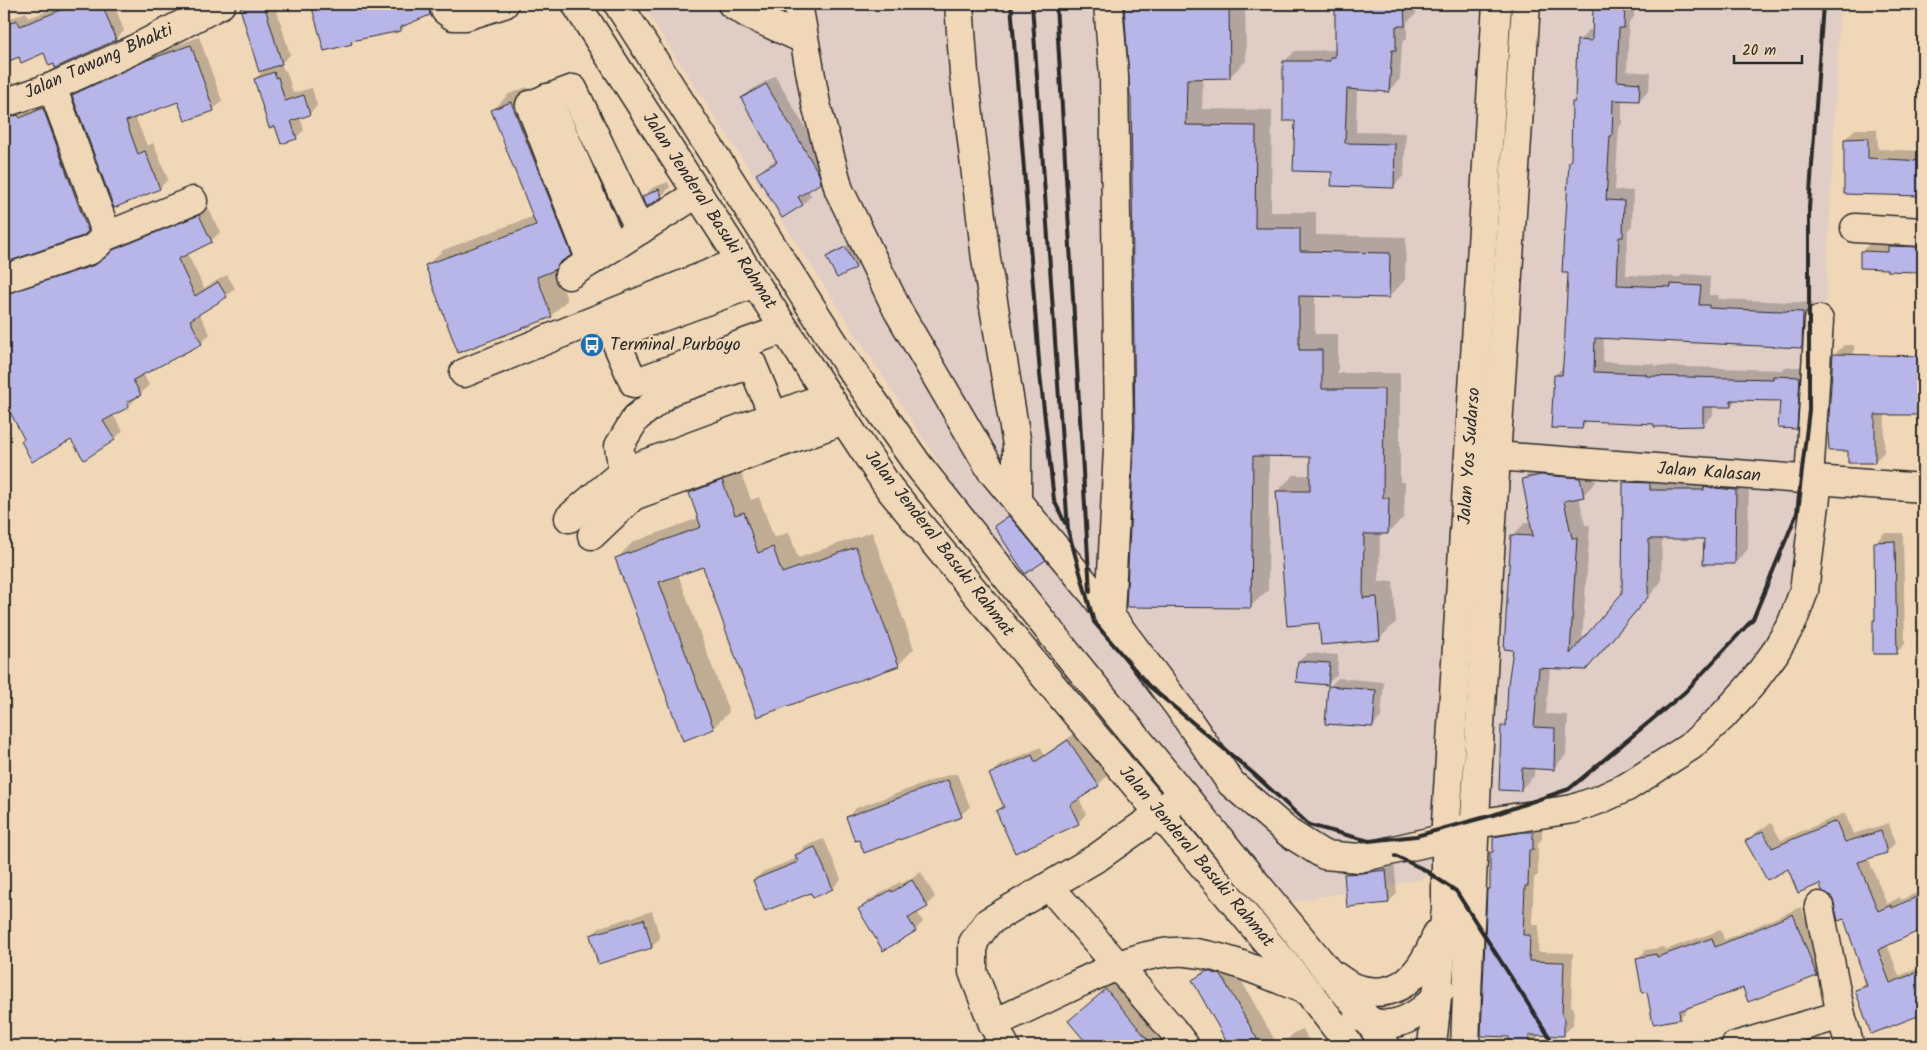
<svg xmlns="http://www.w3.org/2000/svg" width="1927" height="1050" font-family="Kalam,sans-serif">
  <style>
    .built { fill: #dfcdc6 }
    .shadow { fill: #0003 }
    .building { fill: #b8b6e8; stroke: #2b2b2b }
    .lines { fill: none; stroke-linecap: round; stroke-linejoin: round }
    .minor-casing { stroke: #2b2b2b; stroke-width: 31 }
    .highway-casing { stroke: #2b2b2b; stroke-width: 31 }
    .minor { stroke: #f0d7b8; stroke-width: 28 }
    .highway { stroke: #f0d7b8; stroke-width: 28 }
    .rail { stroke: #2b2b2b; stroke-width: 4 }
    .labels { text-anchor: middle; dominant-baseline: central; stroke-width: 4.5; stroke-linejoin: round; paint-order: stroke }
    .street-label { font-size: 18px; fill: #2b2b2b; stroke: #f0d7b8 }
    .poi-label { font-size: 18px; fill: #2b2b2b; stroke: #f0d7b8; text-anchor: start }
  </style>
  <rect width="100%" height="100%" fill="#f0d7b8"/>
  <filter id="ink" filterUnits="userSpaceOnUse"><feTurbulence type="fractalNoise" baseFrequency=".02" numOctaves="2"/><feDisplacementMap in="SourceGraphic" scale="10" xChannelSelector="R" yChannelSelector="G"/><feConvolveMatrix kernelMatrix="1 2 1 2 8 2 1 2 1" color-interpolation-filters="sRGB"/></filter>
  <g filter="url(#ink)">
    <path class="built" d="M642,4h1198l-29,613 -160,172 -158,41 -70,49 -132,23 -327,-401z"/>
    <g class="shadow">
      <path d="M66,4h48l10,27 -8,8 -97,16 -15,6v-54l3,-1 5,12 14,-6 3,6z"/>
      <path d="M246,4h29l15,51 -9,8 3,8 2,-1 7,23 19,-5 5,18 -8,8 -9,3 4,13 -8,8 -20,-14 -21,-45 11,-11 -25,-60z"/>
      <path d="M312,4h128l-10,10 -23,10 -6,6 -47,10 -3,3 -27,7z"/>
      <path d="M1125,4h120l1,57 -17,16 -26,1 -1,31 70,1 -1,102h45v23l90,2 -1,43 -16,17 -74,-2v39h23v39h62v109h5l-1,35 -16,16h-8l-1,49 14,-1 3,41 -16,16 -59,-16 -44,-131 17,-16h18v-20h-43l-1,135 -17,16 -115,-179 -5,-333z"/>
      <path d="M1337,4h78l1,10 -9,8v16l-5,5 -2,36 -12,12 -31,-2 -1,43 50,1 -2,42 -11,12 -60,-16 -37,-52 -12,-57 11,-11 42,-1z"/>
      <path d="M1594,4h40v13l-5,5 -2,49 23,2 -1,17 -10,10 -17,-1v25l-3,3 -4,63 18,1 -1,35 -4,4 -2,45 54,2 3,-3 27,2 -1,19h10l-1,4 95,4 -2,34 -10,10 -197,-10 -1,25 52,2v2l127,4 3,-3h24l-3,51 -10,10 -15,-28 -44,-1 -6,6h-18v10l-10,10 -114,-5 -7,7 -27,-52 9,-9 6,-94 -5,-40 1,-2 6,-70 1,-58 3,-3 3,-58 10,-11 5,1z"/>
      <path d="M1919,4h4v42h-5z"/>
      <path d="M199,37l23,64 -9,9 -34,-9 -44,15 12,30 6,-3 15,36 -8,9 -45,19 -42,-112 9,-8 75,-35z"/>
      <path d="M775,76l52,89 2,8 -9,9 -12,7 3,7 -8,8 -45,-29 8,-9 11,-7 -35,-60 9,-9z"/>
      <path d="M527,87l60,151 -31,29 11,33 -16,16 -125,-50 17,-16 91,-34 -41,-106 16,-16z"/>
      <path d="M52,100l44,121 -14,14 -78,26v-154h23l1,3z"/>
      <path d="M1855,129h22l1,20 45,2v65l-2,-1 -2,-21 -74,-2v-53z"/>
      <path d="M668,182l2,5 -8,9 -19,1 9,-9z"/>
      <path d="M208,207l12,25 -9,9 -24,12 17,35 23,-13 8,13 -9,8 -27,17 11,21 -9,9 -58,31 6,11 -20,21 -16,9 10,16 -9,8 -42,-1 -50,3 3,-3 -21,-41v-114l15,3 86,-30 18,-14z"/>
      <path d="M1923,237v33h-34v-2l-27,-17 10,-10z"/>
      <path d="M850,244l10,19 -4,4 -19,9 -10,-19 4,-4z"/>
      <path d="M1844,345h10l1,29h68v95h-1l-1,-55 -36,-1 -1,39 -10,10 -25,-12 -15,-95z"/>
      <path d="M738,465l13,35 8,-3 15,41 15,-6 9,26 74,-26 42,117 -16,16 -194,-100 -26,9 51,138 -16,16 -96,-170 16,-16 66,-24 -9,-25 16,-16z"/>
      <path d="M1593,465l3,17 -13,13 -4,1 6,29h5l-8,116 41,-48 1,-110 13,-14 112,8 -1,72 -13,14 -30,-25h-43l-1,44 -62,74 -14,13 -35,-2 -4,47 22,1 -2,40 -13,14 -19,-1v8l-13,13 -19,-63 5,-4 7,-74 -1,-113 13,-13h6l-9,-43 13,-13z"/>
      <path d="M1018,508l36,43 -9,9 -50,-33 9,-9z"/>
      <path d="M1884,533h19l2,111 -8,8 -23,-32 2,-2v-76z"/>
      <path d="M1308,653l30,2 -1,20 -9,8 -29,-22z"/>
      <path d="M1338,678l46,4 -3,35 -8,9 -44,-39z"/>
      <path d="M1077,732l30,44 -9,9 -19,13 7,16 -8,9 -81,-12 7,-7 -13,-30 9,-9 41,-18 3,8z"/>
      <path d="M951,774h6l13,33 -9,8 -102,23 -11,-21 8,-9z"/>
      <path d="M1845,813l8,21 36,-11 6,20 -8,9 -19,6 19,46 13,-7 1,3 22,-10v38l-36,16 12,32 24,-10v46l-51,20 -15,-42 10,-9 -22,-64 -13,-22 -12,-12 -31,-16 -43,-26 9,-8 16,-10 10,17z"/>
      <path d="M1542,823v16l-4,4v32l-4,3 -2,47h7l-1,27 35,1 -2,54h3l-1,18 -10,10 -25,-1v12h-28v-11l-21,-146 2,-2v-35l3,-2v-12l10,-10z"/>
      <path d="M824,839l17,40 -8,9 -19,8 -2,-5 -58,-11 9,-8 34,-14 -1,-3 9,-9z"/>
      <path d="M1394,862l3,32 -9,8 -43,-28 9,-9z"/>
      <path d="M921,872l14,25 -8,9 -10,5 6,11 -8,8 -55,-21 9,-9 31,-18 1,2z"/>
      <path d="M1801,907l24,60 -9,8 -73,12 -55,19v3l-8,9 -32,-28 -11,-31 9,-9 18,-3 1,3 56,-20 3,10z"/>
      <path d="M652,911l8,27 -8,9 -61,-11 9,-9z"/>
      <path d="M1232,964l46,82h-47l-37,-66 11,-11z"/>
      <path d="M1119,977l58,69h-86l-21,-25z"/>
      <path d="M1303,1029l8,17h-27l-1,-2 11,-11z"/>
    </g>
    <g class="building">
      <path d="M77,4h25l14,36 -61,28 -1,-4 -5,2 -5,-13 -23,10 -2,-6 -15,6v-37l13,-6 3,6z"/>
      <path d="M253,4h11l18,60 -23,8 -19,-64z"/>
      <path d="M311,4h120l-2,5 1,6 -29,12v4l-50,10 1,3 -28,7z"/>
      <path d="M1124,4h105l1,74 -43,1 -1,46 70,1 -1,102h45v23l90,2 -1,45 -90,-2v54h23v39h62l-1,109h6l-1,36h-24l-1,64 14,-1 3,43 -59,5 -2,-22 -32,3 -11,-135h34v-34l-57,-1 -2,152 -125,-1 9,-180 -4,-331h-1z"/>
      <path d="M1335,4h69l1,22h-9v24h-4l-3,42 -42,-3 -2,54 50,1 -1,44 -63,-2 1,-14 -39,-1 2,-50h-12v-60h47v-4h5z"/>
      <path d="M1593,4h32l-1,24h-5l-2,53 23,2 -1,18 -26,-1 -1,36h-2l-4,64 18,1 -1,36h-4l-2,48 54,2v-3l30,2 -2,19h10v3l94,4 -1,36 -207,-10 -1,34 52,2v2l127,3v-3l27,1 -3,52 -19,-1 2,-27 -49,-1v7h-28v19l-49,1v-3l-71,-3 -1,8 -31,-1 3,-53h8l2,-24 4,-78h-6l2,-42 1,1 4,-71h2l1,-59h3l2,-62 15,1z"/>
      <path d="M191,45l23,66 -29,10 -7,-19 -52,19 12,33 7,-3 15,38 -46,19 -42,-113 75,-35z"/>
      <path d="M274,72l2,6 2,-1 7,24 19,-6 6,20 -19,6 6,18 -16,5 -6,-18 -6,2 -15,-49z"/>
      <path d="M766,84l53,90 2,9 -23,14 5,8 -21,13 -26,-44 21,-12 -36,-64z"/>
      <path d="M511,102l61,153 -12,7 -5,8 -18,7 15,40 -94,36 -33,-88 111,-40 -45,-115z"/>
      <path d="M43,108l45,123 -5,5 -79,27v-145l14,-3 2,3z"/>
      <path d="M1868,138v20l55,3v35l-79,-2v-55z"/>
      <path d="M659,189l3,8 -16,10 -4,-10z"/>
      <path d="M199,215l13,27 -34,17 17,37 23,-14 9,15 -37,23 12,24 -69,36 8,15 -14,7 2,5 -26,14 12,19 -31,20 -13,-20 -39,22 -11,-21 3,-2 -20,-39v-106l91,-29 18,-15z"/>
      <path d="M1888,246l32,1 -1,25 -32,-1v-2l-27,-1v-17l28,1z"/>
      <path d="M845,247l11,21 -19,10 -11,-21z"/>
      <path d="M1833,354l90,2v59h-48v48h-27v-12h-19l-1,-19z"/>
      <path d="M1541,475l39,3 4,19 -20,4 8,37h5l-7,116 52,-61 1,-111 27,1v7h54v-3l32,3 -1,74h-32l1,-25h-55l-1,58 -62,73 -47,-2 -5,59 21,1 -1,42 -32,-2 -1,23 -22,-1 2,-64h5l2,-42 5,-34 -9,-1 7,-114 22,1 -11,-57z"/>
      <path d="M722,480l13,35 9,-3 14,41 15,-6 9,26 74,-26 43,119 -142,51 -54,-150 -44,15 55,147 -31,12 -68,-183 86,-31 -12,-34z"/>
      <path d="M1009,516l37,44 -21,14 -31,-48z"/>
      <path d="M1895,541l2,113h-24v-34h2l-1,-78z"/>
      <path d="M1298,661l32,2 -2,22 -32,-3z"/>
      <path d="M1328,686l48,4 -3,37 -48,-3z"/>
      <path d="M1068,740l31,46 -29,19 9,19 -64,29 -19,-42 8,-4 -15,-33 43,-19 3,7z"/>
      <path d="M948,780l14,37 -98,36 -5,-13 -4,1 -9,-24z"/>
      <path d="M1836,821l9,21 36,-11 6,22 -29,9 20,49 13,-6 1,3 31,-14v35l-45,21 12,33 33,-13v44l-52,20 -16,-44 12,-4 -23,-67 -6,2 -4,-18 -3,-7 -9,-5 -2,-7 -22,9 -10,-24 -21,11 -22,-39 18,-10 9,17z"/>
      <path d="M1524,832h9v18h-4l-1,36h-3l-2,49h7l-1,26 35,1 -2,54h2v20l-35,-1v11h-20v-9l-28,-1 6,-147h3v-37h3v-15z"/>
      <path d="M815,847l18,42 -20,9 -2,-5 -46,18 -12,-31 45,-18 -3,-7z"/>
      <path d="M1386,870l3,33 -42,4 -3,-33 18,-1z"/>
      <path d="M912,880l16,27 -20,11 8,13 -33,20 -25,-42 33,-19 1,2z"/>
      <path d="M1793,914l24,62 -69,26 -5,-14 -64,23 1,8 -27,5 -6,-32 -5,1 -6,-35 20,-4 1,3 55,-19 3,9z"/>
      <path d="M644,919l8,29 -54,16 -8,-29z"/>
      <path d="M1207,971l14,4 40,71h-32l-37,-66z"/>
      <path d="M1106,989l47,57h-64l-21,-25z"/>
    </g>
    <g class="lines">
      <g class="minor-casing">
        <g id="minor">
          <path d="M732,4l18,11 53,24"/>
          <path d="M798,4l18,100 23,86 59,121 93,159 102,123 86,114 52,76 58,50 35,22 35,3 87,-20 29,-14 98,-15 28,-10 26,-12 64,-41 31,-29 29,-32 23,-31 18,-31 12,-32 14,-110"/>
          <path d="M959,4l5,69 22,186 31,186v57"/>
          <path d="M1108,4l6,72 5,351 -9,189"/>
          <path d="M445,10l8,6h13l38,-12"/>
          <path d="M547,98l66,149"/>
          <path d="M4,103l48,-16 79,-36 90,-47"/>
          <path d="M1855,228l68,4"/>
          <path d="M104,237l89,-36"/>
          <path d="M591,261l-61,-156 43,-16 67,141"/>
          <path d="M569,275l129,-82"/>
          <path d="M4,279l86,-29c12,-8 17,-14 12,-29l-50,-134"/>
          <path d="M755,283l-142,52 21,48 150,-54"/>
          <path d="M464,373l277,-112"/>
          <path d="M828,396l-205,76 10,24 211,-76"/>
          <path d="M1474,458l22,-2 427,32"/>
          <path d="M1809,480l10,-160"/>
          <path d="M569,518l54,-46 -4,-26 17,-28 34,-27 82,-27 22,53"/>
          <path d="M592,535l41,-39"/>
          <path d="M1049,886l123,143 13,17"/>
          <path d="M1819,906l22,109 9,31"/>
          <path d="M993,1024c27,-13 53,-25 80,-38 35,-16 72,-36 112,-34 42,3 84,24 123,39"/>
          <path d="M1005,1046l-12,-22 -20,-52v-29l15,-21 110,-65 62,-44 22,-20"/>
          <path d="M1735,1046l106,-31"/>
        </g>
      </g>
      <g class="highway-casing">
        <g id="highway">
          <path d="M576,4l246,383 67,101 148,179 271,324 42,55"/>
          <path d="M618,4l230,361 70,100 149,188 301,367 18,26"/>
          <path d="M1335,976c6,4 13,10 20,12 45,15 68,-17 82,-54"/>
          <path d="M1358,1016c7,3 15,7 23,8 22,3 50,-17 60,-35"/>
          <path d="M1432,1046l14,-138v-86l51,-818"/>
          <path d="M1465,1046c13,-348 38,-695 61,-1042"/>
        </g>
      </g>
      <use href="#minor" class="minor"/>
      <use href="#highway" class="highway"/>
      <g class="rail">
        <path d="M1011,4l29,370 14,126 11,23"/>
        <path d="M1032,4l36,526 26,92 55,64 105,88 55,51 60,16 47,-5 77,-21 76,-26 116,-97 68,-73 44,-106 12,-103v-202l14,-204"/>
        <path d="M1056,4l34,588"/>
        <path d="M1395,856l28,13 33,22 99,155"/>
      </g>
    </g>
  </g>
  <defs>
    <g id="bus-disc" transform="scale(1.25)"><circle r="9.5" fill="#1f6fb2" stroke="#f0d7b8"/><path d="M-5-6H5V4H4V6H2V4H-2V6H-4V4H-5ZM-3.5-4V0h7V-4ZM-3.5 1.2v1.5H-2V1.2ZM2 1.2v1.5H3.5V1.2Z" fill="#fff"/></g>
  </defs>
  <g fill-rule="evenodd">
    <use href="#bus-disc" x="592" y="345"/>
  </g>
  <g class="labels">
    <g class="street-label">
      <text transform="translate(99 62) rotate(-24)">Jalan Tawang Bhakti</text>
      <text transform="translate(709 211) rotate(57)">Jalan Jenderal Basuki Rahmat</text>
      <text transform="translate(1470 456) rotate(-86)">Jalan Yos Sudarso</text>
      <text transform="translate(1709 473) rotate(4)">Jalan Kalasan</text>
      <text transform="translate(939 544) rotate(52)">Jalan Jenderal Basuki Rahmat</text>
      <text transform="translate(1196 857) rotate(50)">Jalan Jenderal Basuki Rahmat</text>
    </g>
    <g class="poi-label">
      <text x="610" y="345">Terminal Purboyo</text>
    </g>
  </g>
  <rect width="1927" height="1050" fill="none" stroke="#f0d7b8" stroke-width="20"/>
  <rect x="10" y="10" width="1907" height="1030" fill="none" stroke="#2b2b2b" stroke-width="2" filter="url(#ink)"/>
  <path d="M1734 55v8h68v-8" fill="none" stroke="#2b2b2b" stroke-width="2.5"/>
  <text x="1742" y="55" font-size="15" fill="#2b2b2b" stroke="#f0d7b8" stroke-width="4" paint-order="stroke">20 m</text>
</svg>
